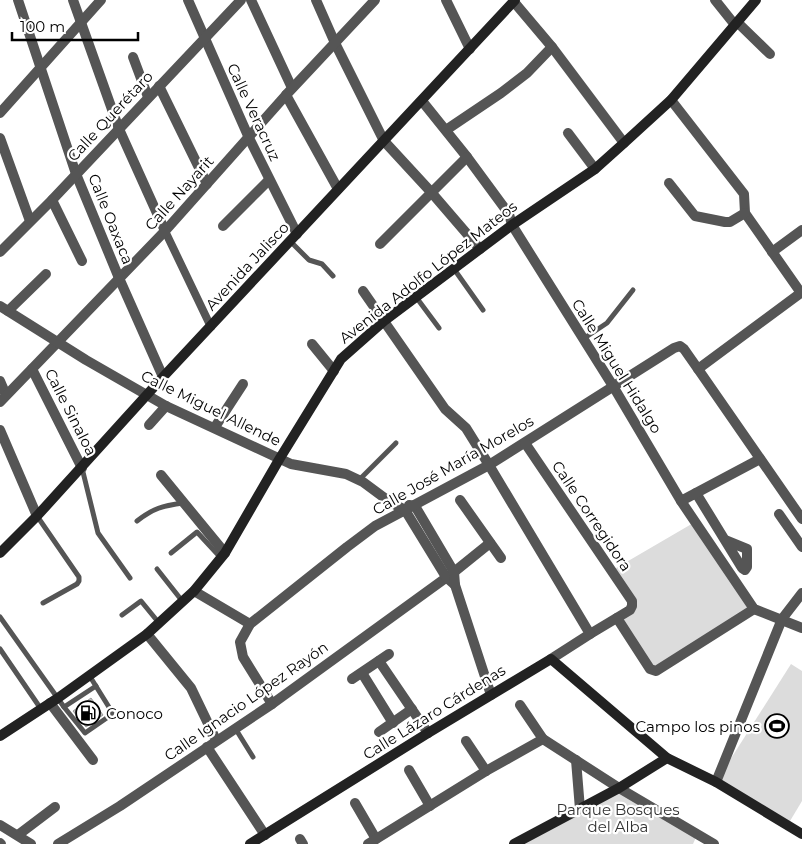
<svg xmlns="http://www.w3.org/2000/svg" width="802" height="844" font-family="Montserrat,sans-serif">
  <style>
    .green { fill: #dcdcdc }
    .building { fill: #c4c4c4; stroke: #999 }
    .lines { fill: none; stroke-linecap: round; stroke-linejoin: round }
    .service { stroke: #555; stroke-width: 5 }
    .pedestrian { stroke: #555; stroke-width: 8 }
    .minor { stroke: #555; stroke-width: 10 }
    .tertiary { stroke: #555; stroke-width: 10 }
    .secondary { stroke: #222; stroke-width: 10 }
    .labels { text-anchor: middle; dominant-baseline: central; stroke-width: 4.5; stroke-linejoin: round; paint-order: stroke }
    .street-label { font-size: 15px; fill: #000; stroke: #fff }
    .poi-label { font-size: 15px; fill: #000; stroke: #fff; text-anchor: start }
    .park-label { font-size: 15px; fill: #333; stroke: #fff }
  </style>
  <rect width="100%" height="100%" fill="#fff"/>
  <g class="green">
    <path d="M695,522l59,87 -100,62 -37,-53 15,-12 -21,-35z"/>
    <path d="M791,664l11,7v130l-15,25 -71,-44z"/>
    <path d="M619,788l78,47 -4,9h-179z"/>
  </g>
  <path class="building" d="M91,698l12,17 -17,12 -13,-16z"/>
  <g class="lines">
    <g class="service">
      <path d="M290,241l19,19 13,4 11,12"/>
      <path d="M454,269l29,41"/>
      <path d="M416,297l23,31"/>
      <path d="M583,339l24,-16 26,-33"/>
      <path d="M82,468l16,65 32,45"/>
      <path d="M359,480l37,-37"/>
      <path d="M37,516l42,61v4l-2,3 -34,19"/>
      <path d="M137,521c17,-13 25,-15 46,-18"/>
      <path d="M171,553l26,-21 24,26"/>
      <path d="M157,569l26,33"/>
      <path d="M122,615l19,-14 18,22"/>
      <path d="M0,617l64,90 21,26 26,-18 1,-3 -23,-37"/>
      <path d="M0,649l41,60"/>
      <path d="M64,707l32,-21"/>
      <path d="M235,728l18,29"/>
    </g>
    <path class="pedestrian" d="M165,231l46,96"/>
    <g class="minor">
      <path d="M18,0l58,174 43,104 44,99"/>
      <path d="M73,0l46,129 46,102"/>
      <path d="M188,0l61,138 48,96"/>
      <path d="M251,0l41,88"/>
      <path d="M316,0l19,43 49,98 47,51 49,57"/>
      <path d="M446,0l24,49"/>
      <path d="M715,0l20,25"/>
      <path d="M514,2l38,45 72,96"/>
      <path d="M737,22l33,32"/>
      <path d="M133,57l15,40"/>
      <path d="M159,86l48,98"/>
      <path d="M286,95l52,94"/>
      <path d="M671,100l73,94 1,19 56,80"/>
      <path d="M422,101l45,56 42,57 3,11 101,161 68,115 73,108 48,19"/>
      <path d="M0,113l101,-113"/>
      <path d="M446,130l55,-37 26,-20 25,-26"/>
      <path d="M568,133l27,36"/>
      <path d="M0,138l30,83"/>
      <path d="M669,183l26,33 30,6h5l15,-9"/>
      <path d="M52,200l30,61"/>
      <path d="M223,226l46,-46"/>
      <path d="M380,244l87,-87"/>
      <path d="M0,252l52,-52 189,-200"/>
      <path d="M772,252l30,-22"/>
      <path d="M363,291l82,118 21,19 23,37 185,-117 6,-2 4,3 14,20 104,150"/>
      <path d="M8,311l38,-37"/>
      <path d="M312,344l22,27"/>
      <path d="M32,369l50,99"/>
      <path d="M698,369l104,-77"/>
      <path d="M0,381l6,14"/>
      <path d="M0,402l165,-171 121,-136 89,-95"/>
      <path d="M149,425l17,-19"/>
      <path d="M215,427l28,-43"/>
      <path d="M0,430l37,86"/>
      <path d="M525,443l107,158v5l-2,4 -40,24"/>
      <path d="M161,475l64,78"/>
      <path d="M696,493l46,75 3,2 2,-3v-18l-22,-9"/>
      <path d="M460,500l41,58"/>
      <path d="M681,501l79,-42"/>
      <path d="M779,514l23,33"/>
      <path d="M194,591l56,33"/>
      <path d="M617,618l33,51 6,2 98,-62"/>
      <path d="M147,634l44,54 25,52"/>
      <path d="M379,661l49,72"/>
      <path d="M362,673l31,50"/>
      <path d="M352,679l37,-25"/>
      <path d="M50,703l43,57"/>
      <path d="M272,704l-29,-47 -3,-15 10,-18 97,-77 28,-21 30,-16"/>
      <path d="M520,705l23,34 76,49 95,56"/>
      <path d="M379,732l33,-23"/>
      <path d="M466,741l20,30"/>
      <path d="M207,747l58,88"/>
      <path d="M576,760l4,49"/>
      <path d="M409,770l21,36"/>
      <path d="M716,782l66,-163 20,-26"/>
      <path d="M355,803l21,36"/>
      <path d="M18,835l37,-28"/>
      <path d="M300,839l3,5"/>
      <path d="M58,844l62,-38 152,-102 182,-132 36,-29"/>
      <path d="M368,844l118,-73 57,-32"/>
    </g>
    <g class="tertiary">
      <path d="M0,306l86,54 80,46 125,58 55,10 17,8 27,20 15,8 41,67 9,8"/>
      <path d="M409,505l6,1 39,66 1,13 36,110"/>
      <path d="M405,510l84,-45 101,169 -39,25"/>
      <path d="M0,825l31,19"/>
      <path d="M0,843l1,1"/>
    </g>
    <g class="secondary">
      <path d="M0,553l37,-37 126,-139 352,-377"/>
      <path d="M0,736l58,-38 89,-64 47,-43 31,-38 55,-95 61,-99 43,-38 128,-96 83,-56 29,-26 47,-43 85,-100"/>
      <path d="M250,844l178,-111 123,-74 116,99 49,24 86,52"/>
      <path d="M514,844l105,-56 48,-30"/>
    </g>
  </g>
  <defs>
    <g id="fuel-ring" transform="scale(1.25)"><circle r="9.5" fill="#fff" stroke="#000" stroke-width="1.5"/><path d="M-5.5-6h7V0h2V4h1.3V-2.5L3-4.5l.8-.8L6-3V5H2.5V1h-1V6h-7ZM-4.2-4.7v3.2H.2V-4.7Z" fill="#000"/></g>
    <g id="stadium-ring" transform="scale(1.25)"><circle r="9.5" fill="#fff" stroke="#000" stroke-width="1.5"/><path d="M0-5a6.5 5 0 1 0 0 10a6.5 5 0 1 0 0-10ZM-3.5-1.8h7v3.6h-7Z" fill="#000"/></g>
  </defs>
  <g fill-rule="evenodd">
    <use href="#fuel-ring" x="88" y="713"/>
    <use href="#stadium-ring" x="777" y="726"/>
  </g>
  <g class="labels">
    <g class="street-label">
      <text transform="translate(254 112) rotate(65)">Calle Veracruz</text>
      <text transform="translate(110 116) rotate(-47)">Calle Querétaro</text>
      <text transform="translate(179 193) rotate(-48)">Calle Nayarit</text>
      <text transform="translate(111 219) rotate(68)">Calle Oaxaca</text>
      <text transform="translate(247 266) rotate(-47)">Avenida Jalisco</text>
      <text transform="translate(428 272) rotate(-38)">Avenida Adolfo López Mateos</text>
      <text transform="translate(617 366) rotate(58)">Calle Miguel Hidalgo</text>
      <text transform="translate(211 408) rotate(26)">Calle Miguel Allende</text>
      <text transform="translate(71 412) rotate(63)">Calle Sinaloa</text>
      <text transform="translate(453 465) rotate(-30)">Calle José María Morelos</text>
      <text transform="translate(592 516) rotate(56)">Calle Corregidora</text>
      <text transform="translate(246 701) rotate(-35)">Calle Ignacio López Rayón</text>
      <text transform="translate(434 712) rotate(-32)">Calle Lázaro Cárdenas</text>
    </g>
    <g class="poi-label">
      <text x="106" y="713">Conoco</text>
      <text x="760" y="726" text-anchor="end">Campo los pinos</text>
    </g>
    <g class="park-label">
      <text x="618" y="809">Parque Bosques<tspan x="618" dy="17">del Alba</tspan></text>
    </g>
  </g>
  <path d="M12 32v8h126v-8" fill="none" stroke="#000000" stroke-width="2.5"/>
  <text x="20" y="32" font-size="15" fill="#000000" stroke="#ffffff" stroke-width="4" paint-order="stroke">100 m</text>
</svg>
